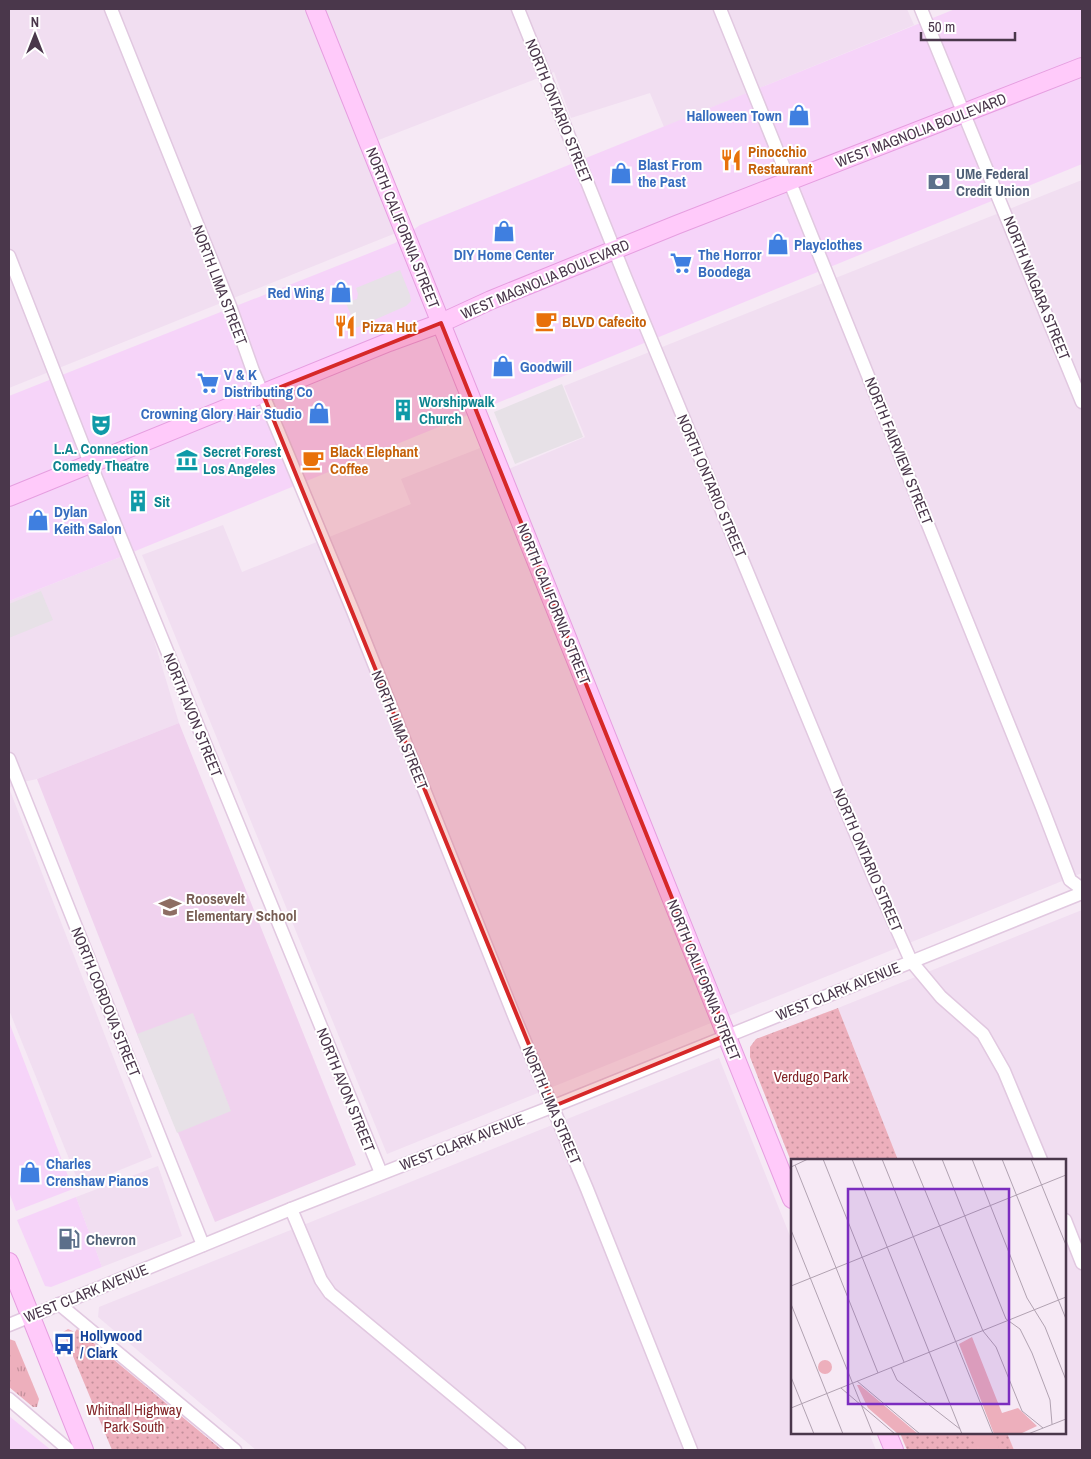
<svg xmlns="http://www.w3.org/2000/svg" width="1091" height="1459" font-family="'Archivo Narrow',sans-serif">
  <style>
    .residential { fill: #f1def1 }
    .commercial { fill: #f6d4f9 }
    .education { fill: #f0d2ee }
    .grass { fill: url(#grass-tufts) }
    .park { fill: url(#park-dots) }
    .garden { fill: #edafbc }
    .parking { fill: #e7e1e7 }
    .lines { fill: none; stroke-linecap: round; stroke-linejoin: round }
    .street-casing { stroke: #e1c8e0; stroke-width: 15 }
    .secondary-casing { stroke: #e69ee0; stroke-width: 20 }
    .street { stroke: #fff; stroke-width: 12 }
    .secondary { stroke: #ffcafa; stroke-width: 18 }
    .marked { fill: #d62828; fill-opacity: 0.2; stroke: #d62828; stroke-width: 4; stroke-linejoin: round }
    .labels { text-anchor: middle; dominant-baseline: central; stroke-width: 4; stroke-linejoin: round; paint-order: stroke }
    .street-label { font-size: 15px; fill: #4a374b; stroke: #fff }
    .shop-label { font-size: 15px; font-weight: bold; fill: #366cbe; stroke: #fff; text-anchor: start }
    .food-label { font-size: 15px; font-weight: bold; fill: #c56008; stroke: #fff; text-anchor: start }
    .service-label { font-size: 15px; font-weight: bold; fill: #4e5e75; stroke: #fff; text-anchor: start }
    .culture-label { font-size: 15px; font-weight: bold; fill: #0d838f; stroke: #fff; text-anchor: start }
    .education-label { font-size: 15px; font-weight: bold; fill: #785e54; stroke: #fff; text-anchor: start }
    .park-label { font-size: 15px; fill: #832427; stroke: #fff }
    .transit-label { font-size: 15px; font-weight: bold; fill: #164399; stroke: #fff; text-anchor: start }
    .inset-road { fill: none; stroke: #b1a2b1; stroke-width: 1 }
    .view { fill: #7b2cbf; fill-opacity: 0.15; stroke: #7b2cbf; stroke-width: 2.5 }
    .inset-edge { fill: none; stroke: #4a374b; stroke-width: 2.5 }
  </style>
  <defs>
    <pattern id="grass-tufts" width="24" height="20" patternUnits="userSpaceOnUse" patternTransform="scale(1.25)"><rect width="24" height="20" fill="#edafbc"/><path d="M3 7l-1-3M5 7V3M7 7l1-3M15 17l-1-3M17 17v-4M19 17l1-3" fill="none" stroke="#c28f9b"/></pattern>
    <pattern id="park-dots" width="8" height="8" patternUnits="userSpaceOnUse" patternTransform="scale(1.25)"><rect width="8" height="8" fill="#edafbc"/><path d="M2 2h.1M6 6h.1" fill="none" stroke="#c28f9b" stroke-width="1.8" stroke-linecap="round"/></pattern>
  </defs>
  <rect width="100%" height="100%" fill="#f6e9f5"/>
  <g class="residential">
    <path d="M9,9h898l7,16 -250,102 -14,-34 -79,25 -17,-46 -178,69 35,86 -402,161z"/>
    <path d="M1082,180v693l-695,281 -245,-599 81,-30 19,47 169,-68 -10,-25 79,-31 12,28 93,-39 -21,-51z"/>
    <path d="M128,554l51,169 -142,56 -18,4 -10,5 143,369 -72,29 -71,-176v-409z"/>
    <path d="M1082,910v540h-68l-7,-17h58v-273h-167l-60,-152z"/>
    <path d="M719,1058l73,183v192h77l7,17h-620l-158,-133 1,-10z"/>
    <path d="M158,1166l24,70 -80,31 -26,-70z"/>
  </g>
  <g class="commercial">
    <path d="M955,9h127v155l-954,390 -119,47v-205l386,-153 25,-18z"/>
    <path d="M9,1022l64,167 -57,22 -7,-19z"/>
    <path d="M76,1197l26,70 -51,20 -6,-1 -28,-66z"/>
    <path d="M9,1416l42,34h-42z"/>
  </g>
  <path class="education" d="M179,723l177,442 -141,57 -78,-188 -100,-255z"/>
  <path class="grass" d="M9,1339l6,2 24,58 -2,8h-4l-24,-20z"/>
  <g class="park">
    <path d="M838,1008l60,152h-106v4l-42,-107v-10l6,-8z"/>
    <path d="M68,1329l7,3 2,-3 145,121h-110l-49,-118z"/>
    <path d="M900,1433h107l7,17h-107z"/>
  </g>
  <path class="garden" d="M970,1433h23l7,17h-23z"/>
  <g class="parking">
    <path d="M400,270l10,25 1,6 -5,5 -50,22 -10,-25 11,-4 1,-5 -2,-6z"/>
    <path d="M562,384l21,53 -68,27 -21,-52z"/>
    <path d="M41,591l12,29 -44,18v-34z"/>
    <path d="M193,1013l38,98 -54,22 -40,-99z"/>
  </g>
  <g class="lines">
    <g class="street-casing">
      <g id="street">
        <path d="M111,9l119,297 23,65 100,240 162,407 72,171 104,261"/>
        <path d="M518,9l108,270 248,599 37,83 30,36 42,37 21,37 37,89"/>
        <path d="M720,9l322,798 28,73 12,9"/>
        <path d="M921,9l161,393"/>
        <path d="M9,256l81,207 291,710"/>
        <path d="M9,759l194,486"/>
        <path d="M291,1209l30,71 9,13 189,157"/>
        <path d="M1065,1220l17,43"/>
        <path d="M59,1304l176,146"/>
        <path d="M9,1325l282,-116 263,-103 528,-213"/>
        <path d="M9,1399l60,51"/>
      </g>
    </g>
    <g class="secondary-casing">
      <g id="secondary">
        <path d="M315,9l477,1190"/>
        <path d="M9,497l380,-155 52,-19 50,-23 185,-75 406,-158"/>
        <path d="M9,1262l75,188"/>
        <path d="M887,1433l7,17"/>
      </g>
    </g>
    <use href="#street" class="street"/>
    <use href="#secondary" class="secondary"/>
  </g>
  <path class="marked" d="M441,323l286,712 -173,71 -291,-712z"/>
  <defs>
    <g id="shop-bare" transform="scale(1.725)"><path d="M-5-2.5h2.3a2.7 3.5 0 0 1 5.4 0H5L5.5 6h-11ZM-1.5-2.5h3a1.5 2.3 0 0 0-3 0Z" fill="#3f7fe0" stroke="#fff" stroke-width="2.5" paint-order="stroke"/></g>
    <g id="restaurant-bare" transform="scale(1.725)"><path d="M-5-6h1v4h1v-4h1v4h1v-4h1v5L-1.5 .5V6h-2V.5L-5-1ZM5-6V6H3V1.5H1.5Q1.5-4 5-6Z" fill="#e8710a" stroke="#fff" stroke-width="2.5" paint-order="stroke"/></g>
    <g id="bank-bare" transform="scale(1.725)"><path d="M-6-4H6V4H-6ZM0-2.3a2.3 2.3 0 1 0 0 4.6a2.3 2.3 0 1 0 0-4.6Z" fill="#5c6f8a" stroke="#fff" stroke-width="2.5" paint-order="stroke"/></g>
    <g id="supermarket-bare" transform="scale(1.725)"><path d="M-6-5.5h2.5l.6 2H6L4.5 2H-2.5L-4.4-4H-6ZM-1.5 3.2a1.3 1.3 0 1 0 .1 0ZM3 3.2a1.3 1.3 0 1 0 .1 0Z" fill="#3f7fe0" stroke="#fff" stroke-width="2.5" paint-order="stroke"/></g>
    <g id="cafe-bare" transform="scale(1.725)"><path d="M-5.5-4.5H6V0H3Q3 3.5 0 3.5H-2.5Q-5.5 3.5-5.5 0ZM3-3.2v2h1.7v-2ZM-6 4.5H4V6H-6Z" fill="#e8710a" stroke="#fff" stroke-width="2.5" paint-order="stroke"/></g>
    <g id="building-bare" transform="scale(1.725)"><path d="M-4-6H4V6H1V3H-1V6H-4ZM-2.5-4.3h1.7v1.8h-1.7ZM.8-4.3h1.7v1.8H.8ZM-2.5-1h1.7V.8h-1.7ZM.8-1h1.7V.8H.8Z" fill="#0f9aa8" stroke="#fff" stroke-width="2.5" paint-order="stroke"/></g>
    <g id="theatre-bare" transform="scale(1.725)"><path d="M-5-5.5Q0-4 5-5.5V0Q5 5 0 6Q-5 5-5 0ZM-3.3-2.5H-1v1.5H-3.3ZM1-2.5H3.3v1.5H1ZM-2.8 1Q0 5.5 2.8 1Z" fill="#0f9aa8" stroke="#fff" stroke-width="2.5" paint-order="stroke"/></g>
    <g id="museum-bare" transform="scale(1.725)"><path d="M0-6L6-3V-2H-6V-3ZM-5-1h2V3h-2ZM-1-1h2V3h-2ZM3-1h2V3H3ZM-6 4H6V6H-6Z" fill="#0f9aa8" stroke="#fff" stroke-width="2.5" paint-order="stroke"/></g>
    <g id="school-bare" transform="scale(1.725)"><path d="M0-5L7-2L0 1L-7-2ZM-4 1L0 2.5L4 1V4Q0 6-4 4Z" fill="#8d6e63" stroke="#fff" stroke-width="2.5" paint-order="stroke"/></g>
    <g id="fuel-bare" transform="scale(1.725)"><path d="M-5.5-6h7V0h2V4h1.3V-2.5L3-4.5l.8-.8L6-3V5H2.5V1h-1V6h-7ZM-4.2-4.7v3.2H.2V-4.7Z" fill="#5c6f8a" stroke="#fff" stroke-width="2.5" paint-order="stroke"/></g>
    <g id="bus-bare" transform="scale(1.725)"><path d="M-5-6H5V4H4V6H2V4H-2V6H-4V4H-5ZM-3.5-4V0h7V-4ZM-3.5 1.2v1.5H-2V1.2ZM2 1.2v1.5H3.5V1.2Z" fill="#1a4fb4" stroke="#fff" stroke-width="2.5" paint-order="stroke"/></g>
  </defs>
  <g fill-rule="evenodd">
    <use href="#shop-bare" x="799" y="115"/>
    <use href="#restaurant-bare" x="731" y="160"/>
    <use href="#shop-bare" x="621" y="173"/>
    <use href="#bank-bare" x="939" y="182"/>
    <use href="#shop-bare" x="504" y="231"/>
    <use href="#shop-bare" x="778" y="244"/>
    <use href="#supermarket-bare" x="681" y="263"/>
    <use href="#shop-bare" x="341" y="292"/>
    <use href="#cafe-bare" x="546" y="321"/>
    <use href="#restaurant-bare" x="345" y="326"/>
    <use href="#shop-bare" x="503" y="366"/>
    <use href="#supermarket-bare" x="208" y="383"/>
    <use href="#building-bare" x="403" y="410"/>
    <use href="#shop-bare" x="319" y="413"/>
    <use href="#theatre-bare" x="101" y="425"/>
    <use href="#museum-bare" x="187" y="460"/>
    <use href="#cafe-bare" x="313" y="460"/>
    <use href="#building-bare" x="138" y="501"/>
    <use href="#shop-bare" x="38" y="520"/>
    <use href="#school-bare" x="170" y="907"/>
    <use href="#shop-bare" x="30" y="1172"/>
    <use href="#fuel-bare" x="69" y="1239"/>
    <use href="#bus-bare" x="64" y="1344"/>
  </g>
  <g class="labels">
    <g class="street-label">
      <text transform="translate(559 111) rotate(68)">NORTH ONTARIO STREET</text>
      <text transform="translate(921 130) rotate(-21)">WEST MAGNOLIA BOULEVARD</text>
      <text transform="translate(403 228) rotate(68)">NORTH CALIFORNIA STREET</text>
      <text transform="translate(545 279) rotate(-23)">WEST MAGNOLIA BOULEVARD</text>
      <text transform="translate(220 285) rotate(69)">NORTH LIMA STREET</text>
      <text transform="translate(1037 288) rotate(68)">NORTH NIAGARA STREET</text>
      <text transform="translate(899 451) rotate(68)">NORTH FAIRVIEW STREET</text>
      <text transform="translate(712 486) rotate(67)">NORTH ONTARIO STREET</text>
      <text transform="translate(554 604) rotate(68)">NORTH CALIFORNIA STREET</text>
      <text transform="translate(193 715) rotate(68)">NORTH AVON STREET</text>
      <text transform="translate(400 730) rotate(68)">NORTH LIMA STREET</text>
      <text transform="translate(868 860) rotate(67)">NORTH ONTARIO STREET</text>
      <text transform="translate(704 980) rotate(68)">NORTH CALIFORNIA STREET</text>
      <text transform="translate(838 991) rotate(-22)">WEST CLARK AVENUE</text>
      <text transform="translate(106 1002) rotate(68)">NORTH CORDOVA STREET</text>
      <text transform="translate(346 1090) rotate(68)">NORTH AVON STREET</text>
      <text transform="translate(552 1105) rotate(67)">NORTH LIMA STREET</text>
      <text transform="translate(462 1142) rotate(-21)">WEST CLARK AVENUE</text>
      <text transform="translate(86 1293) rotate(-22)">WEST CLARK AVENUE</text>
    </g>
    <g class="shop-label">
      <text x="782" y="115" text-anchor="end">Halloween Town</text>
      <text x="638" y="164">Blast From<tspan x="638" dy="17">the Past</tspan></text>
      <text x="794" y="244">Playclothes</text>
      <text x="504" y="254" text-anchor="middle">DIY Home Center</text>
      <text x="698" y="254">The Horror<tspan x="698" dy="17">Boodega</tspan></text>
      <text x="324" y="292" text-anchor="end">Red Wing</text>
      <text x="520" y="366">Goodwill</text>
      <text x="224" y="374">V &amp; K<tspan x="224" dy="17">Distributing Co</tspan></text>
      <text x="302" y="413" text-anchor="end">Crowning Glory Hair Studio</text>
      <text x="54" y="511">Dylan<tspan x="54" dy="17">Keith Salon</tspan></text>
      <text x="46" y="1163">Charles<tspan x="46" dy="17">Crenshaw Pianos</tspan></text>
    </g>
    <g class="food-label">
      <text x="748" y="151">Pinocchio<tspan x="748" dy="17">Restaurant</tspan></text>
      <text x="562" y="321">BLVD Cafecito</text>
      <text x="362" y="326">Pizza Hut</text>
      <text x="330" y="451">Black Elephant<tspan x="330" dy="17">Coffee</tspan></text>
    </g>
    <g class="service-label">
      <text x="956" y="173">UMe Federal<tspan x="956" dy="17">Credit Union</tspan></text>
      <text x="86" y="1239">Chevron</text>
    </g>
    <g class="culture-label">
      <text x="419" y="401">Worshipwalk<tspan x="419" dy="17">Church</tspan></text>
      <text x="101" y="448" text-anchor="middle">L.A. Connection<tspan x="101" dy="17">Comedy Theatre</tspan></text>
      <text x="203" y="451">Secret Forest<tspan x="203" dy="17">Los Angeles</tspan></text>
      <text x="154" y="501">Sit</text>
    </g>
    <g class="education-label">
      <text x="186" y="898">Roosevelt<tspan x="186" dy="17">Elementary School</tspan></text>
    </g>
    <g class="park-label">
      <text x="811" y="1076">Verdugo Park</text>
      <text x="134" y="1409">Whitnall Highway<tspan x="134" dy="17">Park South</tspan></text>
    </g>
    <g class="transit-label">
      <text x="80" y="1335">Hollywood<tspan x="80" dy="17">/ Clark</tspan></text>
    </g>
  </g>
  <g transform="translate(791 1159)">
    <rect width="275" height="275" fill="#f6e9f5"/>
    <path d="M27 208a7 7 0 1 1 14 0a7 7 0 1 1-14 0Z" fill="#edafbc"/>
    <path d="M181,178l30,76 16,-5 19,18 -17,8h-26l-35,-90zM66,226h3l58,49h-20l-30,-26z" fill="#edafbc"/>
    <path class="inset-road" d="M32,0l81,203M61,0l110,275M91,0l111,275M121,0l71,172 13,16 26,64 21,17M151,0l64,160 14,10 12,24 18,47 2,24M181,0l55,139 18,29 21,53M211,0l64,160M240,0l35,86M4,6l83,208M0,8l17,-8M0,71l82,204M0,127l275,-111M0,145l52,130M100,208l6,13 63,49M0,218l23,57M66,222l63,53M50,229l54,46M0,249l275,-111M237,275l38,-15"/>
    <path class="view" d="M57,30h161v215h-161z"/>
    <rect width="275" height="275" class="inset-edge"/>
  </g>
  <rect width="1091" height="1459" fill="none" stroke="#4a374b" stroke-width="20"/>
  <g transform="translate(35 35)" stroke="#ffffff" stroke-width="4" paint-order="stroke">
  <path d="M0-4L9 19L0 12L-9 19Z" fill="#4a374b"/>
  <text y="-8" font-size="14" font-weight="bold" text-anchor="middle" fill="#4a374b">N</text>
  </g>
  <path d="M921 32v8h94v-8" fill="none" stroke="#4a374b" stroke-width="2.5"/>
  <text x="928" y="32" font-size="15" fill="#4a374b" stroke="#ffffff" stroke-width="4" paint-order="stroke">50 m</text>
</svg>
